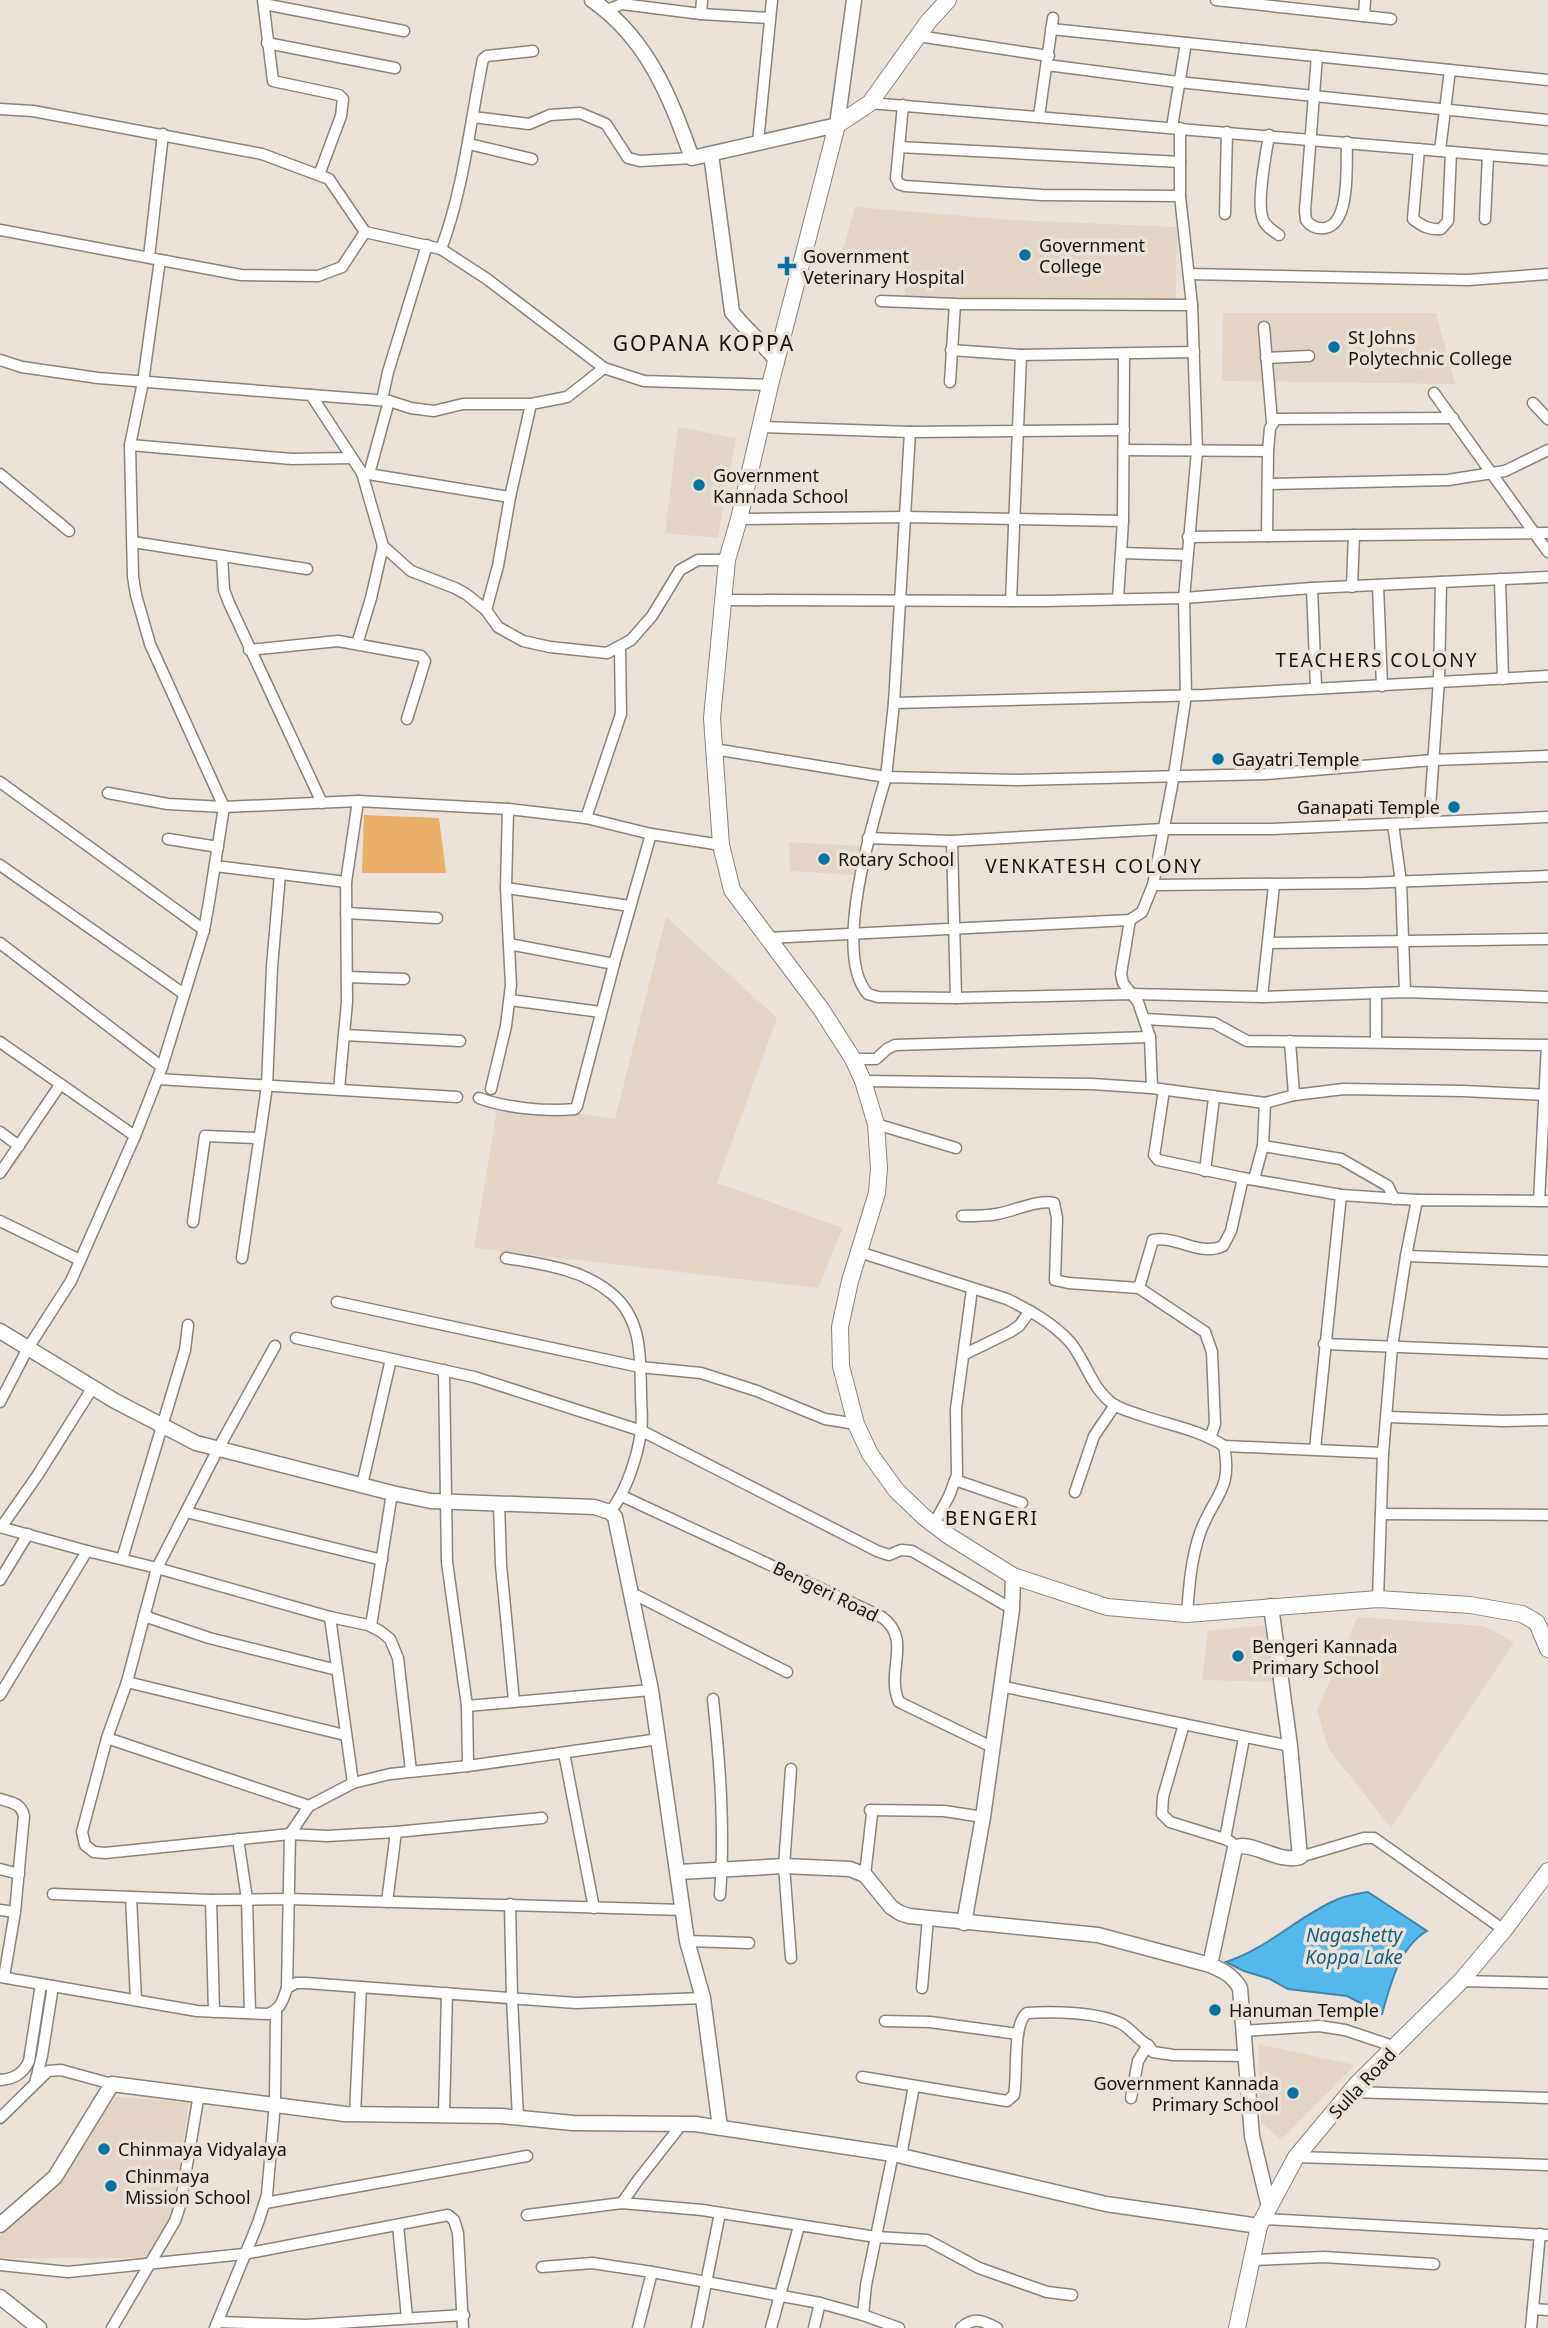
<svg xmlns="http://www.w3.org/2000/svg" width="1548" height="2328" font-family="'Noto Sans',sans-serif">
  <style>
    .built { fill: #e2d4c6 }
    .green { fill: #eaaf69 }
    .water { fill: #54b8ed; stroke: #4287ab; stroke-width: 2 }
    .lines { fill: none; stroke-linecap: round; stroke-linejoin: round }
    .minor-casing { stroke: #8a837a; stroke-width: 13 }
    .tertiary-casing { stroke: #8a837a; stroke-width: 17 }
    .secondary-casing { stroke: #8a837a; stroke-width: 18 }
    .minor { stroke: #fff; stroke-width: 10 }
    .tertiary { stroke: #fff; stroke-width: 14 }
    .secondary { stroke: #fff; stroke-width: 16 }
    .poi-dot { fill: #07729e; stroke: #eae2d9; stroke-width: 2.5 }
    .labels { text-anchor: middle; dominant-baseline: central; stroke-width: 7; stroke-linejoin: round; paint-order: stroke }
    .poi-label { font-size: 18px; fill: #171411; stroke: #eae2d9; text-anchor: start }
    .street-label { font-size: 18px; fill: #171411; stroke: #eae2d9 }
    .neighbourhood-label { font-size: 19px; letter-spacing: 2px; fill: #171411; stroke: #eae2d9 }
    .water-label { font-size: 19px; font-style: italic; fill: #125f82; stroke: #eae2d9 }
    .quarter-label { font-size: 21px; letter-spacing: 2px; fill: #171411; stroke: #eae2d9 }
  </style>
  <rect width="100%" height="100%" fill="#eae2d9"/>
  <g class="built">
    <path d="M855,207l158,13 164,7 -1,78 -271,-4 -1,-44 -62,-4z"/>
    <path d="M1223,313h213l19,71 -233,-3z"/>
    <path d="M678,427l58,11 -18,100 -53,-5z"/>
    <path d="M789,842l73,4 -8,29 -64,-4z"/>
    <path d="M666,917l111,101 -60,165 126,45 -25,60 -344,-40 24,-146 117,17z"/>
    <path d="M1358,1617l126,9 30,16 -123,186 -63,-80 -11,-38z"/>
    <path d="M1264,1625l14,57 -76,-2 6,-49z"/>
    <path d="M1258,2044l97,21 -74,75 -20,-18z"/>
    <path d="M116,2097l73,5 -16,110 -21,46h-152v-22l69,-76z"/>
  </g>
  <path class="green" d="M364,815l75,3 7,55h-84z"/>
  <path class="water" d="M1368,1892l59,39c-28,16 -37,55 -45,83l-35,-18 -59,-7 -18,-10 -26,-8 -18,-9c41,-13 71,-45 110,-62 10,-5 22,-6 32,-8z"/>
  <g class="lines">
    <g class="minor-casing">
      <g id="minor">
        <path d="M263,0l10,81 66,14 4,4 -2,17 -22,59"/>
        <path d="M1216,0l175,19"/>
        <path d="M264,4l140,27"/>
        <path d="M607,10l15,-6 79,10 68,4"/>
        <path d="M701,14l1,-14"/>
        <path d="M1364,16l1,-16"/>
        <path d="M1051,29l497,51"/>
        <path d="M918,36l131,20"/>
        <path d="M267,43l128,25"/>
        <path d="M1317,56l-12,155 1,9c5,7 11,9 19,8 26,-4 21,-65 22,-86"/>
        <path d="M1047,65l131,17 370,38"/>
        <path d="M870,103l678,57"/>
        <path d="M903,105l-7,73 3,6 6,2 137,9 138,1"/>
        <path d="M0,109l33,2 229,43 67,25 36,53 76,17 46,30 117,89 40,13 126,4"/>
        <path d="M1039,116l14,-98"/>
        <path d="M473,117l56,7 21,-9 30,-2 26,11 22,34 12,3 52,-3"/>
        <path d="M1172,127l14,-84"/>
        <path d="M1269,135c-3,19 -13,68 -6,84 2,7 10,12 16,16"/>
        <path d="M758,142l14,-142"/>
        <path d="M469,144l63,15"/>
        <path d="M899,147l281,15"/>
        <path d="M1419,149l-6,70c9,7 16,11 28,10l7,-8 3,-69"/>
        <path d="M1440,150l10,-80"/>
        <path d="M1225,214l2,-82"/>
        <path d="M1485,219l3,-64"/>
        <path d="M0,230l241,45 77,1 24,-9 23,-35"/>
        <path d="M441,249c23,-61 29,-127 42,-190l4,-3 46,-5"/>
        <path d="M149,257l14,-123"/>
        <path d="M1189,274l279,6 80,-6"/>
        <path d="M881,301l74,3 237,1"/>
        <path d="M1264,327l8,95"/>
        <path d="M951,350l70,5 173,-3"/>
        <path d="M1266,358l43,-2"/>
        <path d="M0,360l22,7 76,11 213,17 51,78 21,73 28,25 44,17 11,6 20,16 12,17 25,14 27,6 57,6 24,-13 21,-24 28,-46 18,-10h29"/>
        <path d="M950,382l5,-78"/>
        <path d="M1434,393l114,159"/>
        <path d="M311,395l78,6 22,7 23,3 29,-7h68l36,-7 37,-29"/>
        <path d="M382,400l6,-28 39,-127"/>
        <path d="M1533,403l15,16"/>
        <path d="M761,427l149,5 214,-2"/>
        <path d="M130,445l162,14 60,-1"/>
        <path d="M1124,450l144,1"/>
        <path d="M362,473l148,24"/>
        <path d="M0,474l69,57"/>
        <path d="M369,474l20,-73"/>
        <path d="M1269,484l179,-4 57,-9 43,-21"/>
        <path d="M739,519l166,-2 218,4"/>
        <path d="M1267,536l1,-85 2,-23 6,-9 177,-1"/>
        <path d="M1188,537l360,-4"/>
        <path d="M133,542l174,27"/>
        <path d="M1121,553l66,2"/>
        <path d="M222,556l2,34 5,13 93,200"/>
        <path d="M1500,579l3,100"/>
        <path d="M1378,585l4,101"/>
        <path d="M1352,587l2,-52"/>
        <path d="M1312,588l4,99"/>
        <path d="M1118,599l5,-78 1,-167"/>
        <path d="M723,600l322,1 139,-3 128,-10 236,-11"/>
        <path d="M1011,601l10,-246"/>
        <path d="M486,610l12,-44 12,-69 21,-93"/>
        <path d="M357,644l14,-46 12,-52"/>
        <path d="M249,650l89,-9 83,15 4,5 -18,58"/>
        <path d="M894,703l310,-8 344,-19"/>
        <path d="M714,749l172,28 8,-74 16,-271"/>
        <path d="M1548,756l-115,4 -166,14 -250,6 -131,-3c-14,47 -54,178 -18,217l10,3 78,1 176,-4 130,3 143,-5 143,5"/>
        <path d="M0,782l204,148"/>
        <path d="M108,793l60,11 56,3 134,-6 150,8 78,9 65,16 70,11"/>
        <path d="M586,818l35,-104 -1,-66"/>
        <path d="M1429,822l10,-142 2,-98"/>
        <path d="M1393,824l8,58 4,110"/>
        <path d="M868,838l84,3 211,-12h109l276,-12"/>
        <path d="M168,839l50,8"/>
        <path d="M952,841l4,157"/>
        <path d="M0,865l184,129"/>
        <path d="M215,866l131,16"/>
        <path d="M1153,885l211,-2 184,-7"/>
        <path d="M506,888l124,18"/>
        <path d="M346,913l91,5"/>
        <path d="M1130,920l-9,54 2,9 15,19 12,35 2,51"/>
        <path d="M768,938l362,-18 12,-8 11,-27 21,-110 12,-80 -2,-97 13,-147 -5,-146 -12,-109v-68"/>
        <path d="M0,943l162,124"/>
        <path d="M1269,943l279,-4"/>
        <path d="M509,944l105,20"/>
        <path d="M347,977l57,2"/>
        <path d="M1262,997l12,-112"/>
        <path d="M510,1000l91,12"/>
        <path d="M1145,1019l69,4 33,18 301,4"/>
        <path d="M344,1035l116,6"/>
        <path d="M1290,1041l4,54"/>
        <path d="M1376,1041v-47"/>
        <path d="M0,1042l135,94"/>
        <path d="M853,1059h23l11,-10 8,-4 255,-8"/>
        <path d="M158,1079l299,18"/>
        <path d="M863,1081l229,3 60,4 113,15 29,-8 50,-6 119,2 85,4"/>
        <path d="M339,1089l8,-87 -1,-120 12,-81"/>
        <path d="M491,1089l15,-63 5,-41 -5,-97 2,-79"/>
        <path d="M1164,1090l-9,60 -1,5 4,5 85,18 98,17 76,5"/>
        <path d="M479,1098c27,10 68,14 96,11l2,-3 37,-142 37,-130"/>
        <path d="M876,1124l80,24"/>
        <path d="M0,1132l19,14"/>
        <path d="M1263,1146l78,13 47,27 6,13"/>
        <path d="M1205,1171l9,-73"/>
        <path d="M0,1173l60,-88"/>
        <path d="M1254,1179l9,-33 2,-43"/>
        <path d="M1539,1201l8,-156"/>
        <path d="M962,1216c12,0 24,0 35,-2 17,-3 42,-15 57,-11l3,15 -2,62 13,3 71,5 66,44 7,20 3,72 -5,14"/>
        <path d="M0,1221l80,39"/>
        <path d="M193,1222l12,-86 54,2"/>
        <path d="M859,1252l148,47c22,11 46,24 63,43 16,19 21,46 43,62 9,6 19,8 30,12 26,9 57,14 81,30 9,45 -11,50 -24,87 -9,26 -11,54 -13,81"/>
        <path d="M1406,1256l142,5"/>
        <path d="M242,1258l25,-172 5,-119 8,-93"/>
        <path d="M506,1258c36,6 77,11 106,36 31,26 28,64 29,100 0,12 2,26 0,38 -4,26 -15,60 -31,80"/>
        <path d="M1139,1288l14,-48c23,-5 47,17 70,6l8,-15 12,-53"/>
        <path d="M337,1302l303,65 61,6 56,18 68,28 31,5"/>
        <path d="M296,1338l178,39 168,54 235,120 12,4 12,-5 11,1 100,58"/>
        <path d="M1324,1344l224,9"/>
        <path d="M275,1346l-57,103 -61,119 -30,114 -20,56 -25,94 3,13 9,7 11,1 185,-19 37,2 69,-4 146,-14"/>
        <path d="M965,1354l45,-22 9,-6 11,-15"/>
        <path d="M444,1370l3,192 20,144"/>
        <path d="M0,1402l28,-54 43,-67 64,-145 27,-69 42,-137 5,-28 15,-95 -74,-163 -14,-49 -3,-18 -3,-132 13,-63 17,-122"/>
        <path d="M1388,1417l115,4 45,-1"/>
        <path d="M1224,1446l159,7"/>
        <path d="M1315,1449l26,-254"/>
        <path d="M955,1480l67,23"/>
        <path d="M362,1485l29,-126"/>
        <path d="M1075,1492l19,-56 21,-31"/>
        <path d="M622,1496l260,121c31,23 3,54 17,85l93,45"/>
        <path d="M499,1503l2,62 13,136"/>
        <path d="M186,1512l196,48"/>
        <path d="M1381,1514l167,1"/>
        <path d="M934,1524l15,-28 8,-21 -1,-66 16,-120"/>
        <path d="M2,1526l35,-50 56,-89"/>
        <path d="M0,1527l87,24"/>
        <path d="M122,1559l63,-209 3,-25"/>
        <path d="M0,1580l28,-46"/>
        <path d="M630,1592l157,80"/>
        <path d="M1378,1599l5,-146 9,-106 14,-91 11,-56 131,1"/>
        <path d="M144,1616l65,22 128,32"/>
        <path d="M330,1617l23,166"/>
        <path d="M371,1626l21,-133"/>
        <path d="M127,1682l218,53"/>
        <path d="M1000,1686l290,60"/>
        <path d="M0,1695l87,-144 70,17 173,49 38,8 12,6 10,8 8,19 13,113"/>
        <path d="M713,1699c7,65 12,131 7,196"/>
        <path d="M1184,1724l-21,73 -1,17 8,8 55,17"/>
        <path d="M107,1738l202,68"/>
        <path d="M564,1753l30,155"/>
        <path d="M468,1766l-1,-60 184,-16"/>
        <path d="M791,1769l-7,97 7,92"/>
        <path d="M0,1799c12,4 21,4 24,17l-9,96 -11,65"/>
        <path d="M870,1810l74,1 39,6"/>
        <path d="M238,1839l9,60 3,114"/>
        <path d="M1231,1842l-6,-3 19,-101"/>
        <path d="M1300,1857l64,-19h10l130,92"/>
        <path d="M0,1869l19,5"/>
        <path d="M865,1875l7,-61"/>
        <path d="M53,1894l158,6 77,-1 396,11"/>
        <path d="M131,1897l5,103"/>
        <path d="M211,1900l3,112"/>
        <path d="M387,1902l9,-70"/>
        <path d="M510,1904l2,94 6,120"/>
        <path d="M0,1910l15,2"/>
        <path d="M687,1941l62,2"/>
        <path d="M0,1977l197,34 71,3c13,-5 15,-14 19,-26l9,-5h10l270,20 127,-5"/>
        <path d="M1461,1981l87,2"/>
        <path d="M287,1988l3,-154 19,-28 44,-23 37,-9 78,-8 191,-27"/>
        <path d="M922,1988l6,-70"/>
        <path d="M885,2021l45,1 88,12"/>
        <path d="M1243,2031l76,-5 26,4 51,17"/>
        <path d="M862,2077l145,24 7,-6c4,-19 -2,-71 13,-82 25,-2 72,-1 95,11 10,6 16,16 26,21"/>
        <path d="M0,2080c14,-1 23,-6 29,-19l12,-77"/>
        <path d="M35,2083l7,-27 11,-70"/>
        <path d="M1350,2092l198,6"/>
        <path d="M1131,2098l7,-37 10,-16 5,7 20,3 73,1"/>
        <path d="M355,2114l6,-127"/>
        <path d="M444,2115l3,-122"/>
        <path d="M0,2118l48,-47 13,-1 51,14"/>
        <path d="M901,2156l13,-70"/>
        <path d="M1296,2157l252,8"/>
        <path d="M265,2203l262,-47"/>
        <path d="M622,2203l16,-23 44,-56"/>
        <path d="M527,2215l95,-12 80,7 174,27 51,3 52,28 68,24 25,3"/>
        <path d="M1264,2219l284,16"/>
        <path d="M398,2225l9,93"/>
        <path d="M1251,2260l73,-3 110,7"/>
        <path d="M0,2265l68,7 176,-18 204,-39 6,5 4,13 5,95"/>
        <path d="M542,2267l50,-4 60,9 168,31 43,12 36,13"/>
        <path d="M1533,2309l15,1"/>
        <path d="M863,2315l3,-30 27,-131"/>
        <path d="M218,2322l88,3 158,-10"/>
        <path d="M112,2328l63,-107 5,-15 19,-112"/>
        <path d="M215,2328l43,-105 9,-28 8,-92 1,-92"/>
        <path d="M638,2328l14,-56"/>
        <path d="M697,2328l23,-115"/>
        <path d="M771,2328l28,-102"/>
        <path d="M814,2328l6,-25"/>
        <path d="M961,2328c13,-12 22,-7 36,0"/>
        <path d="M1531,2328l9,-94"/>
      </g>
    </g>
    <g class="tertiary-casing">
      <g id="tertiary">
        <path d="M592,0c56,39 78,97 100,158l145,-33 17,-125"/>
        <path d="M711,154l21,158c14,18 31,31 45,49"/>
        <path d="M0,1331l115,70 81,42 196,50 39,8 163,6 16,5 5,5 36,173 36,251 16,57 17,129"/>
        <path d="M679,1872l105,-6 66,3 15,6 26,32 9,6 9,3 189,19 112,30c14,6 22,10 30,23l12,148 17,71"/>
        <path d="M964,1923l19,-106 29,-208 1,-33"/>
        <path d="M1210,1965l25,-117c14,-9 44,16 65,9l-10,-111 -19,-140"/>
        <path d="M0,2225l55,-48 57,-93 233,30 156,2 72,7 122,1 198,30 213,50 153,22"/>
        <path d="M0,2297l39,31"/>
      </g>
    </g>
    <g class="secondary-casing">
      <g id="secondary">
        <path d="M948,0l-20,22 -58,81 -33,22 -67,260 -31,134 -12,41 -15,158 9,127 11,45 89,119 32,50 10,22 13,43 3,44 -2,25 -27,88 -10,46 1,39 15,58 14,30 26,36 28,27 25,19 64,40 94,31 80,7 191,-15 92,6 52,9 9,5 6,4 11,26"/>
        <path d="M1237,2328l22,-102 37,-69 60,-72 105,-104 43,-51 44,-59"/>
      </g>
    </g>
    <use href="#minor" class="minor"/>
    <use href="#tertiary" class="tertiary"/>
    <use href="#secondary" class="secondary"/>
  </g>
  <g class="poi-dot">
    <circle cx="1025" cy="255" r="7"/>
    <path d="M783.5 255.5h7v7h7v7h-7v7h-7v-7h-7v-7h7z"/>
    <circle cx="1334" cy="347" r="7"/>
    <circle cx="699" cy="485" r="7"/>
    <circle cx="1218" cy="759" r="7"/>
    <circle cx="1454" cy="807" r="7"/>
    <circle cx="824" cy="859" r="7"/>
    <circle cx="1238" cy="1656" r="7"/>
    <circle cx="1215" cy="2010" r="7"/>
    <circle cx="1293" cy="2093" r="7"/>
    <circle cx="104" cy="2149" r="7"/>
    <circle cx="111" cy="2186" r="7"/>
  </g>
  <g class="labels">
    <g class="poi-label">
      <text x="1039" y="245">Government<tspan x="1039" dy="21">College</tspan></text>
      <text x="803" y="256">Government<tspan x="803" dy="21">Veterinary Hospital</tspan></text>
      <text x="1348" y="337">St Johns<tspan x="1348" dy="21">Polytechnic College</tspan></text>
      <text x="713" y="475">Government<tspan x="713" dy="21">Kannada School</tspan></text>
      <text x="1232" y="759">Gayatri Temple</text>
      <text x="1440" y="807" text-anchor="end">Ganapati Temple</text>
      <text x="838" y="859">Rotary School</text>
      <text x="1252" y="1646">Bengeri Kannada<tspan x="1252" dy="21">Primary School</tspan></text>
      <text x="1229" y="2010">Hanuman Temple</text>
      <text x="1279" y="2083" text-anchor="end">Government Kannada<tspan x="1279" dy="21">Primary School</tspan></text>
      <text x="118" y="2149">Chinmaya Vidyalaya</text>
      <text x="125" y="2176">Chinmaya<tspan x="125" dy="21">Mission School</tspan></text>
    </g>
    <g class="street-label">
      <text transform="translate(826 1591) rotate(26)">Bengeri Road</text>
      <text transform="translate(1362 2083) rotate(-47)">Sulla Road</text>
    </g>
    <g class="neighbourhood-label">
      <text x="1377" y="660">TEACHERS COLONY</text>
      <text x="1094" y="866">VENKATESH COLONY</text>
      <text x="992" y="1518">BENGERI</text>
    </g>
    <g class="water-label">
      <text x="1354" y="1935">Nagashetty<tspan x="1354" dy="22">Koppa Lake</tspan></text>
    </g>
    <g class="quarter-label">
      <text x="704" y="343">GOPANA KOPPA</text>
    </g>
  </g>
</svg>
